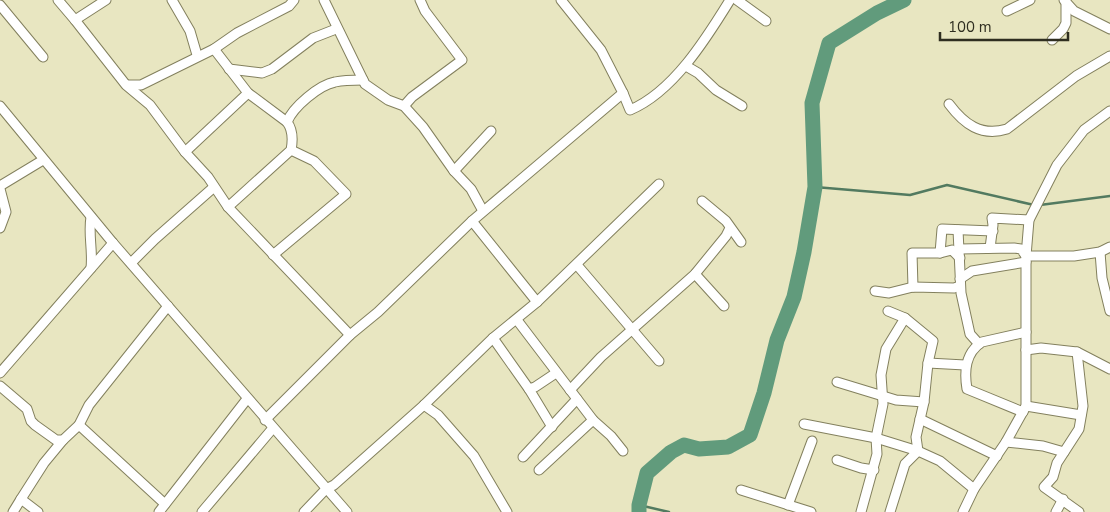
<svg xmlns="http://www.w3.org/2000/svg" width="1110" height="512" font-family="'Nunito Sans',sans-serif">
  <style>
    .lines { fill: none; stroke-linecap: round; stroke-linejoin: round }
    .stream { stroke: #527a60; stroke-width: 2.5 }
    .river { stroke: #619b7c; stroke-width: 15 }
    .street-casing { stroke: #83805e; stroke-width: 11 }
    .street { stroke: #fff; stroke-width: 9 }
  </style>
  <rect width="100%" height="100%" fill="#e8e6c1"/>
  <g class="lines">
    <g class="stream">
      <path d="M815,187l95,8 37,-10 87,20"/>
      <path d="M1040,205l70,-9"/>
      <path d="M639,505l30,7"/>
    </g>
    <path class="river" d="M639,512v-7l8,-32 24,-21 13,-7 15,4 29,-2 22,-12 14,-42 13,-53 17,-43 10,-45 11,-65 -3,-84 17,-60 48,-30 27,-13"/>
    <g class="street-casing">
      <g id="street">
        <path d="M58,0l17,20 31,-20"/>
        <path d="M172,0l18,31 7,24"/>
        <path d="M324,0l41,84 23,16 16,6 19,21 31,44"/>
        <path d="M561,0l40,50 22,43"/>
        <path d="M737,0l29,21"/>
        <path d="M1064,0l10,11 36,18"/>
        <path d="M0,5l43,52"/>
        <path d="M1007,11l23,-11"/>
        <path d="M75,20l51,65 24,20 35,47 23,25 20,30 122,128"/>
        <path d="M1052,40l11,-11 3,-6v-21"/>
        <path d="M214,49l34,44 39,29c6,8 6,18 4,28l-63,57"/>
        <path d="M686,66l12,7 18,17 26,16"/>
        <path d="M229,69l33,4 10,-4 41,-31 23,-9"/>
        <path d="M127,85h14l73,-36 23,-16 52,-27 5,-6"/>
        <path d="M949,104c15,20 32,33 58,25l69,-53 34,-20"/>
        <path d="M0,106l113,137 234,269"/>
        <path d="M404,106l8,-9 50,-37 -37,-49 -5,-11"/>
        <path d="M287,122c6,-15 32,-37 48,-40 9,-2 19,-2 28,-2"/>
        <path d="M185,152l63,-59"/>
        <path d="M0,186l43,-26"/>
        <path d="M0,189l6,23 -6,16"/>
        <path d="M702,201l24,20 15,21"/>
        <path d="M483,211l-12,-22 -17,-18 37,-40"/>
        <path d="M91,217c-3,17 2,33 0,51"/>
        <path d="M472,221l65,81"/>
        <path d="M958,230l3,63 9,41 9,10"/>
        <path d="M990,248l3,-23 -1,-7 37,2"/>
        <path d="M959,249l55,-1 7,1 5,7h48l26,-4 10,-5"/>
        <path d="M1100,252l2,26 8,33"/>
        <path d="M940,253l2,-24 51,2"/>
        <path d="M273,255l73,-61 -32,-33 -23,-11"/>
        <path d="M131,263l24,-24 59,-52"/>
        <path d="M577,265l82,96"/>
        <path d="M695,274l29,32"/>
        <path d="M960,279l12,-8 54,-9"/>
        <path d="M913,287l-1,-34h28l12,-3 8,8"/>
        <path d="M875,291l14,2 24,-6 41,1 6,-2"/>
        <path d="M888,311l17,7 28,23 -5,22 -4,39 -8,35 2,14 -13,13 -15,48"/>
        <path d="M517,320l76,100 18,16 12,15"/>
        <path d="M493,338l36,51 23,38"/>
        <path d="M1026,350l15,-2 36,4 33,17"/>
        <path d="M1077,352l6,54 -4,23 -22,34 -4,14 -9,10 35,25"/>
        <path d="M928,363l37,2"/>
        <path d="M0,373l113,-130"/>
        <path d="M837,382l59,18 28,2"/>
        <path d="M0,386l27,23 4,12 4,4 21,15h7l16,-15 10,-20 79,-99"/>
        <path d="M529,389l6,-2 21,-14"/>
        <path d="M570,390l31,-33 94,-83 31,-38 4,-8"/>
        <path d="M424,405l14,10 36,41 33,56"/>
        <path d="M1026,406l55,9"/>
        <path d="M1023,412l-56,-23c-3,-18 -2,-36 15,-47l44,-10"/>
        <path d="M920,419l77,37"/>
        <path d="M265,420l85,-85 28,-23 94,-91 151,-128 7,17c43,-18 76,-71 100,-110"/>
        <path d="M804,424l72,14 42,13 22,10 34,28"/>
        <path d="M79,425l86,79"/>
        <path d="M1006,442l37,4 21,6"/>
        <path d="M523,457l54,-58"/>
        <path d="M837,460l24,8 13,2"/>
        <path d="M539,470l54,-50"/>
        <path d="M741,490l70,22"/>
        <path d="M788,505l24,-64"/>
        <path d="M13,512l8,-13"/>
        <path d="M38,512l-17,-13 23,-36 19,-23"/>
        <path d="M159,512l88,-113"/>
        <path d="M202,512l71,-84"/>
        <path d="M304,512l22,-23 8,-4 90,-80 69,-67 44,-36 122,-118"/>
        <path d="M861,512l16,-58 -1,-16 7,-34 -2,-29 5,-26 19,-31"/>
        <path d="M963,512l11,-23 32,-47 20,-36v-150l3,-36 28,-55 27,-35 26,-19"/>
        <path d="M1056,512l7,-13"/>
      </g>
    </g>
    <use href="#street" class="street"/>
  </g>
  <path d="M940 32v8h128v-8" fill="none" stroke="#2f2e20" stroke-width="2.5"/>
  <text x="948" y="32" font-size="15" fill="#2f2e20" stroke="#e8e6c1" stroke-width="4" paint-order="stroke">100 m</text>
</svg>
